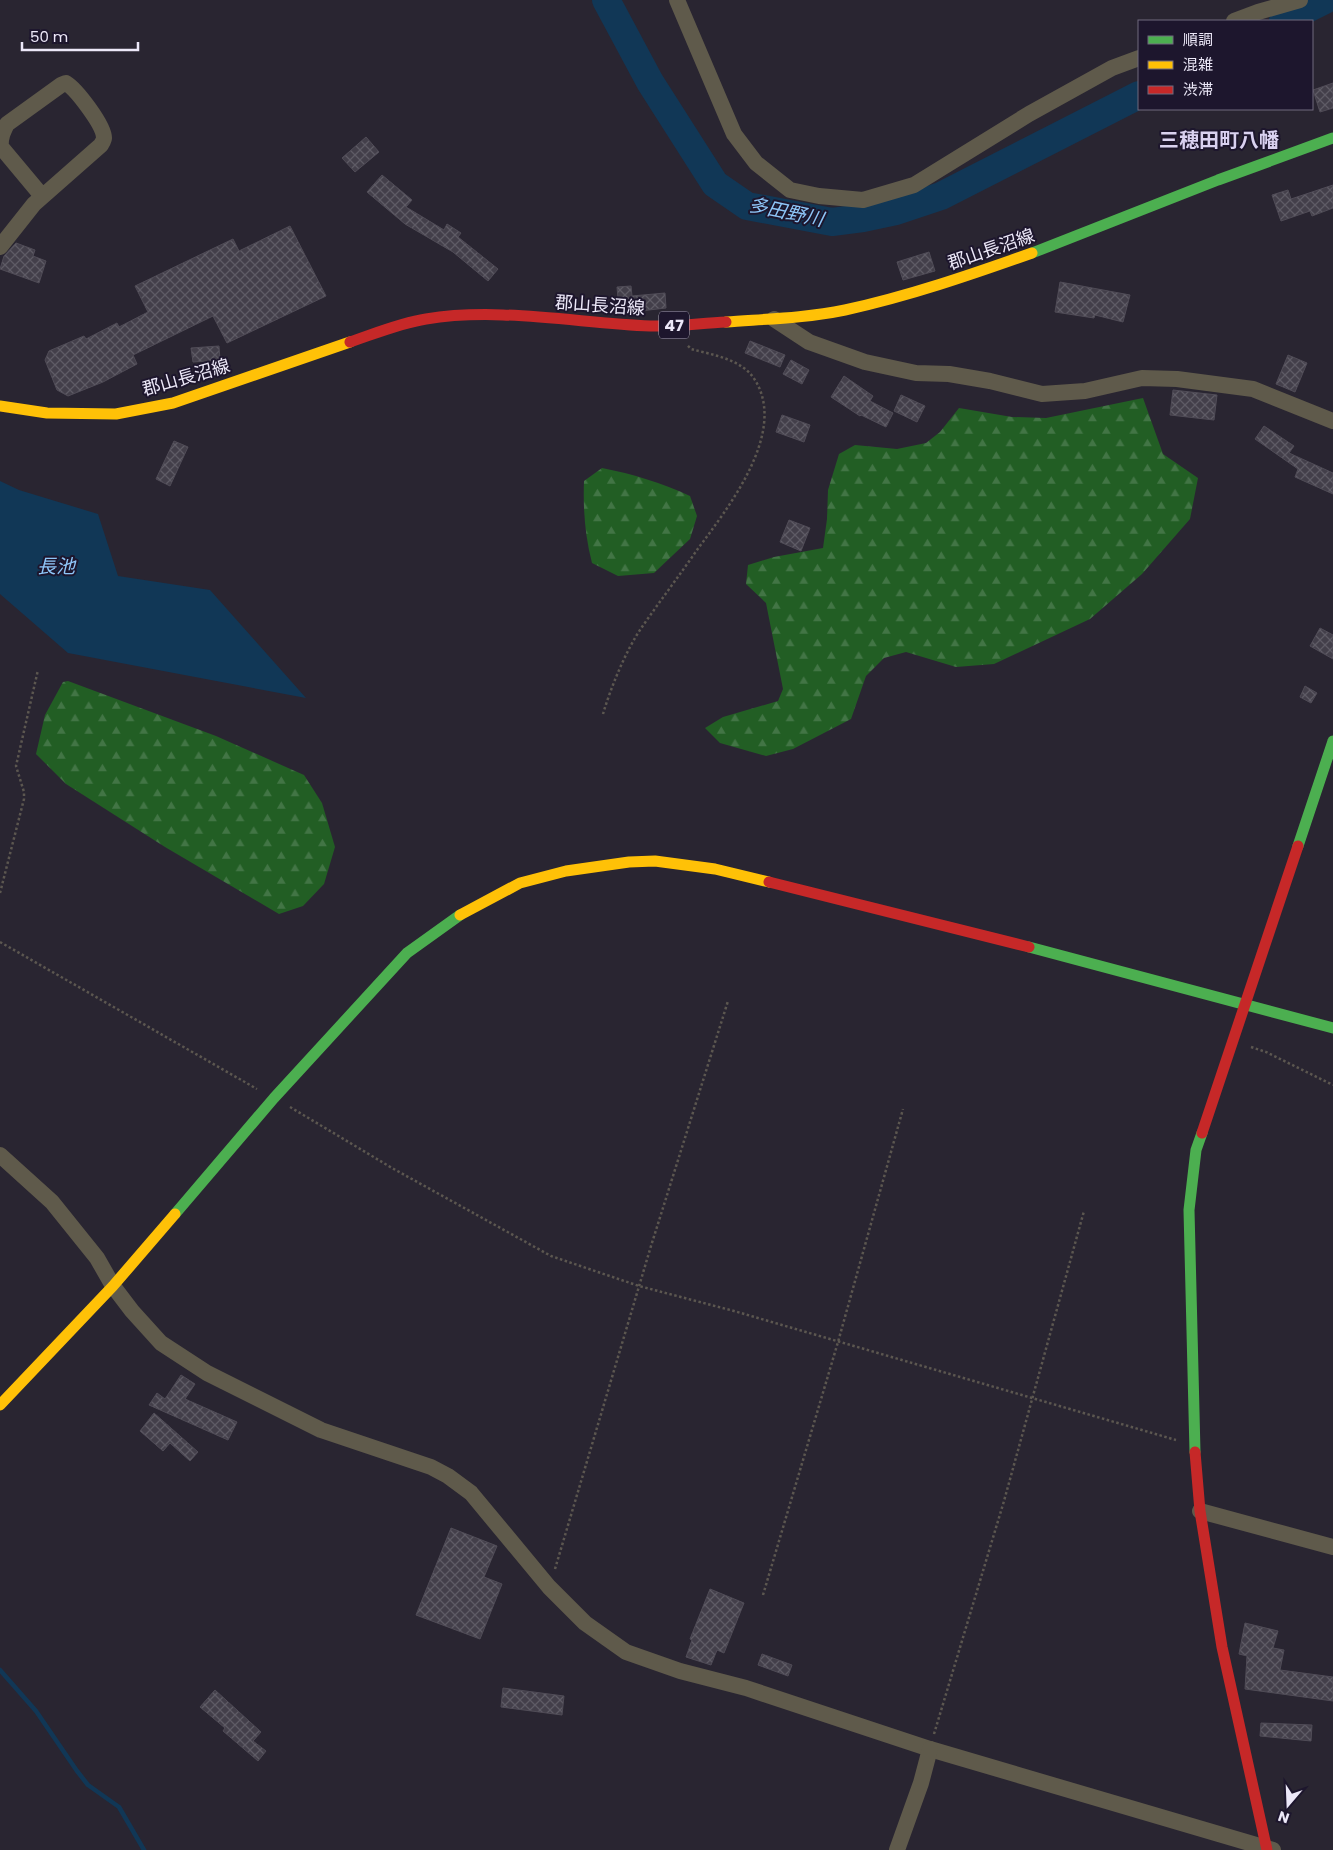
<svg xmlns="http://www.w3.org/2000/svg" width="1333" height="1850" font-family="Poppins,'Noto Sans JP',sans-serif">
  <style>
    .forest { fill: url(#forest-firs) }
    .water { fill: #113756 }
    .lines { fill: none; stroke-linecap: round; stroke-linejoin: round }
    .stream { stroke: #113756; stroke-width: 4.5 }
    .river { stroke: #113756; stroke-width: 28 }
    .building { fill: url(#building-cross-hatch); stroke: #504c57 }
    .path { stroke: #5c5750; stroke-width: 2.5; stroke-dasharray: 2.5 2.5; stroke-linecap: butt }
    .street { stroke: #5f5a4b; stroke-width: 16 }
    .fast { stroke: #4caf50; stroke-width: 11 }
    .slow { stroke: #ffc107; stroke-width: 11 }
    .jam { stroke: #c62828; stroke-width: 11 }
    .labels { text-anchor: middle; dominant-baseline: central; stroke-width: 4; stroke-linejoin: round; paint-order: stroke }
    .shield { fill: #1d162d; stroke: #aea9bb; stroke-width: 1 }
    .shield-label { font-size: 16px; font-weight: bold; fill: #ece8f8 }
    .street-label { font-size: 18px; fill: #ece8f8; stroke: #1d162d }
    .water-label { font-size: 19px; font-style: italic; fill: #8ec6f8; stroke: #1d162d }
    .quarter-label { font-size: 20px; font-weight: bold; fill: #d9d1f0; stroke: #1d162d }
  </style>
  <defs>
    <pattern id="forest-firs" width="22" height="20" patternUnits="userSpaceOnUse" patternTransform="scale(1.25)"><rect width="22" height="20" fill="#225e24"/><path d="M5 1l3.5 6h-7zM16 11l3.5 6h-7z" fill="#427545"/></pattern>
    <pattern id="building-cross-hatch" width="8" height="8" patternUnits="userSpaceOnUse" patternTransform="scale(1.25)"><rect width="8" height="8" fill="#433f4a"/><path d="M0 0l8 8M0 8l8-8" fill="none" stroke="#5e5b65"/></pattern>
  </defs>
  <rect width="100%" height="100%" fill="#292531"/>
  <g class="forest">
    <path d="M1143,398l20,56 35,24 -8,41 -48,55 -52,45 -96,45 -38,3 -50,-15 -22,6 -18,18 -15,43 -58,30 -27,7 -46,-13 -15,-15 18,-11 55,-16 5,-12 -17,-86 -20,-19 2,-19 26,-8 49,-9 4,-29 1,-29 11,-36 16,-9 42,4 29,-6 14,-11 19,-24 53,9 34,1z"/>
    <path d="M602,468c31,6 60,15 88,28l7,20 -7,23 -36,34 -36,3 -26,-13c-7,-27 -9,-53 -8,-82z"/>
    <path d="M68,681l148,55 88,39 18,28 13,44 -11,37 -21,22 -24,8 -114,-67 -99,-63 -30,-30 9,-39 18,-33z"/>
  </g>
  <path class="water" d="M0,481l19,9 79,24 20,62 92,14 96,108 -238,-45 -68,-59z"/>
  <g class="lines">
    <path class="stream" d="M0,1670l36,41 41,60 11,14 31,22 25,43"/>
    <g class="river">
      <path d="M606,0l44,82 65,102 32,22 85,16 31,-4 33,-7 45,-15 198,-101"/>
      <path d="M1283,21l42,-21"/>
    </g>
  </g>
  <g class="building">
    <path d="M1333,83v25l-13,4 -7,-22z"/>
    <path d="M366,137l13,15 -24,20 -13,-14z"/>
    <path d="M382,175l30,25 -6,7 38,23 3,-6 14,9 -3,4 40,32 -10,12 -35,-29 -48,-28 -38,-32z"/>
    <path d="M1333,185v23l-21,8 -2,-5 -29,10 -9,-26 16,-5 3,9z"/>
    <path d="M290,226l36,70 -99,47 -14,-27 -80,39 4,9 -34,18 -35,14 -11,-6 -12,-30 4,-9 35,-15 2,3 31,-16 2,4 29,-15 -13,-26 98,-47 6,12z"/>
    <path d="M16,243l19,7 -2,6 13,5 -7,22 -39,-14 4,-13z"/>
    <path d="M929,252l6,19 -32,9 -6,-18z"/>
    <path d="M1060,282l70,13 -7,27 -28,-7 -1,3 -39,-6z"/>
    <path d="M631,286l1,10 33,-3 1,15 -26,3 -21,-2 -2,-22z"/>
    <path d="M750,341l35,14 -5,12 -35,-14z"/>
    <path d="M219,346l1,14 -27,2 -2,-14z"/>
    <path d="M1288,355l19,8 -12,29 -19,-8z"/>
    <path d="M791,360l18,10 -7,14 -19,-10z"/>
    <path d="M844,376l29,20 -3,5 23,12 -7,14 -25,-12 -1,1 -29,-19z"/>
    <path d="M1173,390l44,5 -3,25 -44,-5z"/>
    <path d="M901,395l24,11 -8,16 -23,-11z"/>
    <path d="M782,415l28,10 -6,17 -28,-10z"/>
    <path d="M1264,426l30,20 -5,7 44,20v21l-38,-17 3,-8 -43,-30z"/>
    <path d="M174,441l14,6 -18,39 -14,-7z"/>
    <path d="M789,520l21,8 -9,23 -21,-9z"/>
    <path d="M1320,628l13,7v24l-23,-13z"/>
    <path d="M1305,686l12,7 -6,10 -11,-6z"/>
    <path d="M181,1375l14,9 -10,15 52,23 -9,18 -79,-35 8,-12 8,6z"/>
    <path d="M154,1413l44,39 -8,9 -20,-18 -7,8 -23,-20z"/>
    <path d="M451,1528l46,18 -13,31 18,7 -22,55 -64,-24z"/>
    <path d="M710,1589l34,14 -20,50 -7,-3 -6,15 -25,-8 6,-17 -2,-1z"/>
    <path d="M1245,1623l33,8 -5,17 11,2 -4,20 53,7v24l-88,-12 2,-33 -8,-2z"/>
    <path d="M762,1654l30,11 -4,11 -30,-11z"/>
    <path d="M503,1688l61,8 -2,19 -61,-8z"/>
    <path d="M215,1690l46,42 -8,9 13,10 -8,10 -35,-30 2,-3 -25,-21z"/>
    <path d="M1261,1723l51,2 -1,16 -51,-5z"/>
  </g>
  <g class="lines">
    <g class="path">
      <path d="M603,714c8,-27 23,-64 39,-87 18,-26 37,-51 55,-77 30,-41 91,-117 58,-170 -13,-21 -42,-25 -64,-31l-4,-4"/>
      <path d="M0,893l24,-94v-7l-8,-26 22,-96"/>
      <path d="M0,942l257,147"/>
      <path d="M1251,1047l15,5 67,33"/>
      <path d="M290,1107l102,61 159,88 88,30 95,25 442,129"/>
      <path d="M555,1569l96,-323 77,-245"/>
      <path d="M763,1595l75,-253 65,-233"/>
      <path d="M934,1734l70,-233 80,-290"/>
    </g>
    <g class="street">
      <path d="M677,0l57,134 22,29 34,27 29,6 44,4 51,-15 115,-71 83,-46 27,-10"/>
      <path d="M1234,21l24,-9 42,-12"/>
      <path d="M0,247l34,-43 67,-59c1,-2 3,-5 3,-7 0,-13 -28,-49 -38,-55l-5,2 -54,39c-4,8 -7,14 -6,23l41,49"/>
      <path d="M774,319l35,23 56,20 51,11 33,1 41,7 52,13 43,-3 57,-13 35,1 76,10 80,32"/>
      <path d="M0,1155l52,47 45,56 16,28 19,25 29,32 46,30 114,57 110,37 17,9 23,17 78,94 36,36 41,29 54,19 66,17 184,61 343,101"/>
      <path d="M1200,1511l133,36"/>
      <path d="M897,1850l24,-67 9,-34"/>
    </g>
    <g class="fast">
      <path d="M1032,253l186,-73 115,-42"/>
      <path d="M1298,846l35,-105"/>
      <path d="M1029,947l304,81"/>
      <path d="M175,1214l99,-116 133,-145 53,-38"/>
      <path d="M1195,1452l-6,-242 7,-60 6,-17"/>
    </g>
    <g class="slow">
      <path d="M726,322c40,-3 80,-4 119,-12 64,-14 125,-35 187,-57"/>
      <path d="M0,406l47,7 69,1 57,-11 177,-61"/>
      <path d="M460,915l60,-32 46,-12 63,-9 26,-1 60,8 54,13"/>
      <path d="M0,1405l113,-119 62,-72"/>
    </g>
    <g class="jam">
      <path d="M350,342c24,-8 50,-19 76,-23 72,-12 152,4 224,7 25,1 51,-3 76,-4"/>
      <path d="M769,882l260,65"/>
      <path d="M1202,1133l96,-287"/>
      <path d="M1195,1452l5,59 22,136 45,203"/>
    </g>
  </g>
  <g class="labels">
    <rect class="shield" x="659" y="311.5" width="30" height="27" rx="4"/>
    <g class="shield-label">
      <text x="674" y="325">47</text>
    </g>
    <g class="street-label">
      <text transform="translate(991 249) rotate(-19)">郡山長沼線</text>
      <text transform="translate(600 305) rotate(4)">郡山長沼線</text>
      <text transform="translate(186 377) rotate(-16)">郡山長沼線</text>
    </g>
    <g class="water-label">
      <text transform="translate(786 212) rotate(12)">多田野川</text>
      <text x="56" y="566">長池</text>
    </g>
    <g class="quarter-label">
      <text x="1219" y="140">三穂田町八幡</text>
    </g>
  </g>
  <rect x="1138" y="20" width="175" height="90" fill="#1d162d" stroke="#706a7e"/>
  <rect x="1148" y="36" width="25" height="8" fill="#4caf50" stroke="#706a7e"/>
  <text x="1183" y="45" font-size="15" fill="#ece8f8">順調</text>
  <rect x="1148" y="61" width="25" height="8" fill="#ffc107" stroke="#706a7e"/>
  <text x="1183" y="70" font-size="15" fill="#ece8f8">混雑</text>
  <rect x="1148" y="86" width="25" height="8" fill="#c62828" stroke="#706a7e"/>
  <text x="1183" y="95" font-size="15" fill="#ece8f8">渋滞</text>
  <g transform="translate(1288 1805) rotate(199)" stroke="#1d162d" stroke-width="4" paint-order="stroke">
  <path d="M0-4L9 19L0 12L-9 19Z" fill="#ece8f8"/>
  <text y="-8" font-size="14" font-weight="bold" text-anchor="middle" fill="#ece8f8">N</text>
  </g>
  <path d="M22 42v8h116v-8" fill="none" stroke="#ece8f8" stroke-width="2.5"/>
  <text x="30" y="42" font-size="15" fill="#ece8f8" stroke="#1d162d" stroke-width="4" paint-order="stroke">50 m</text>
</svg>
